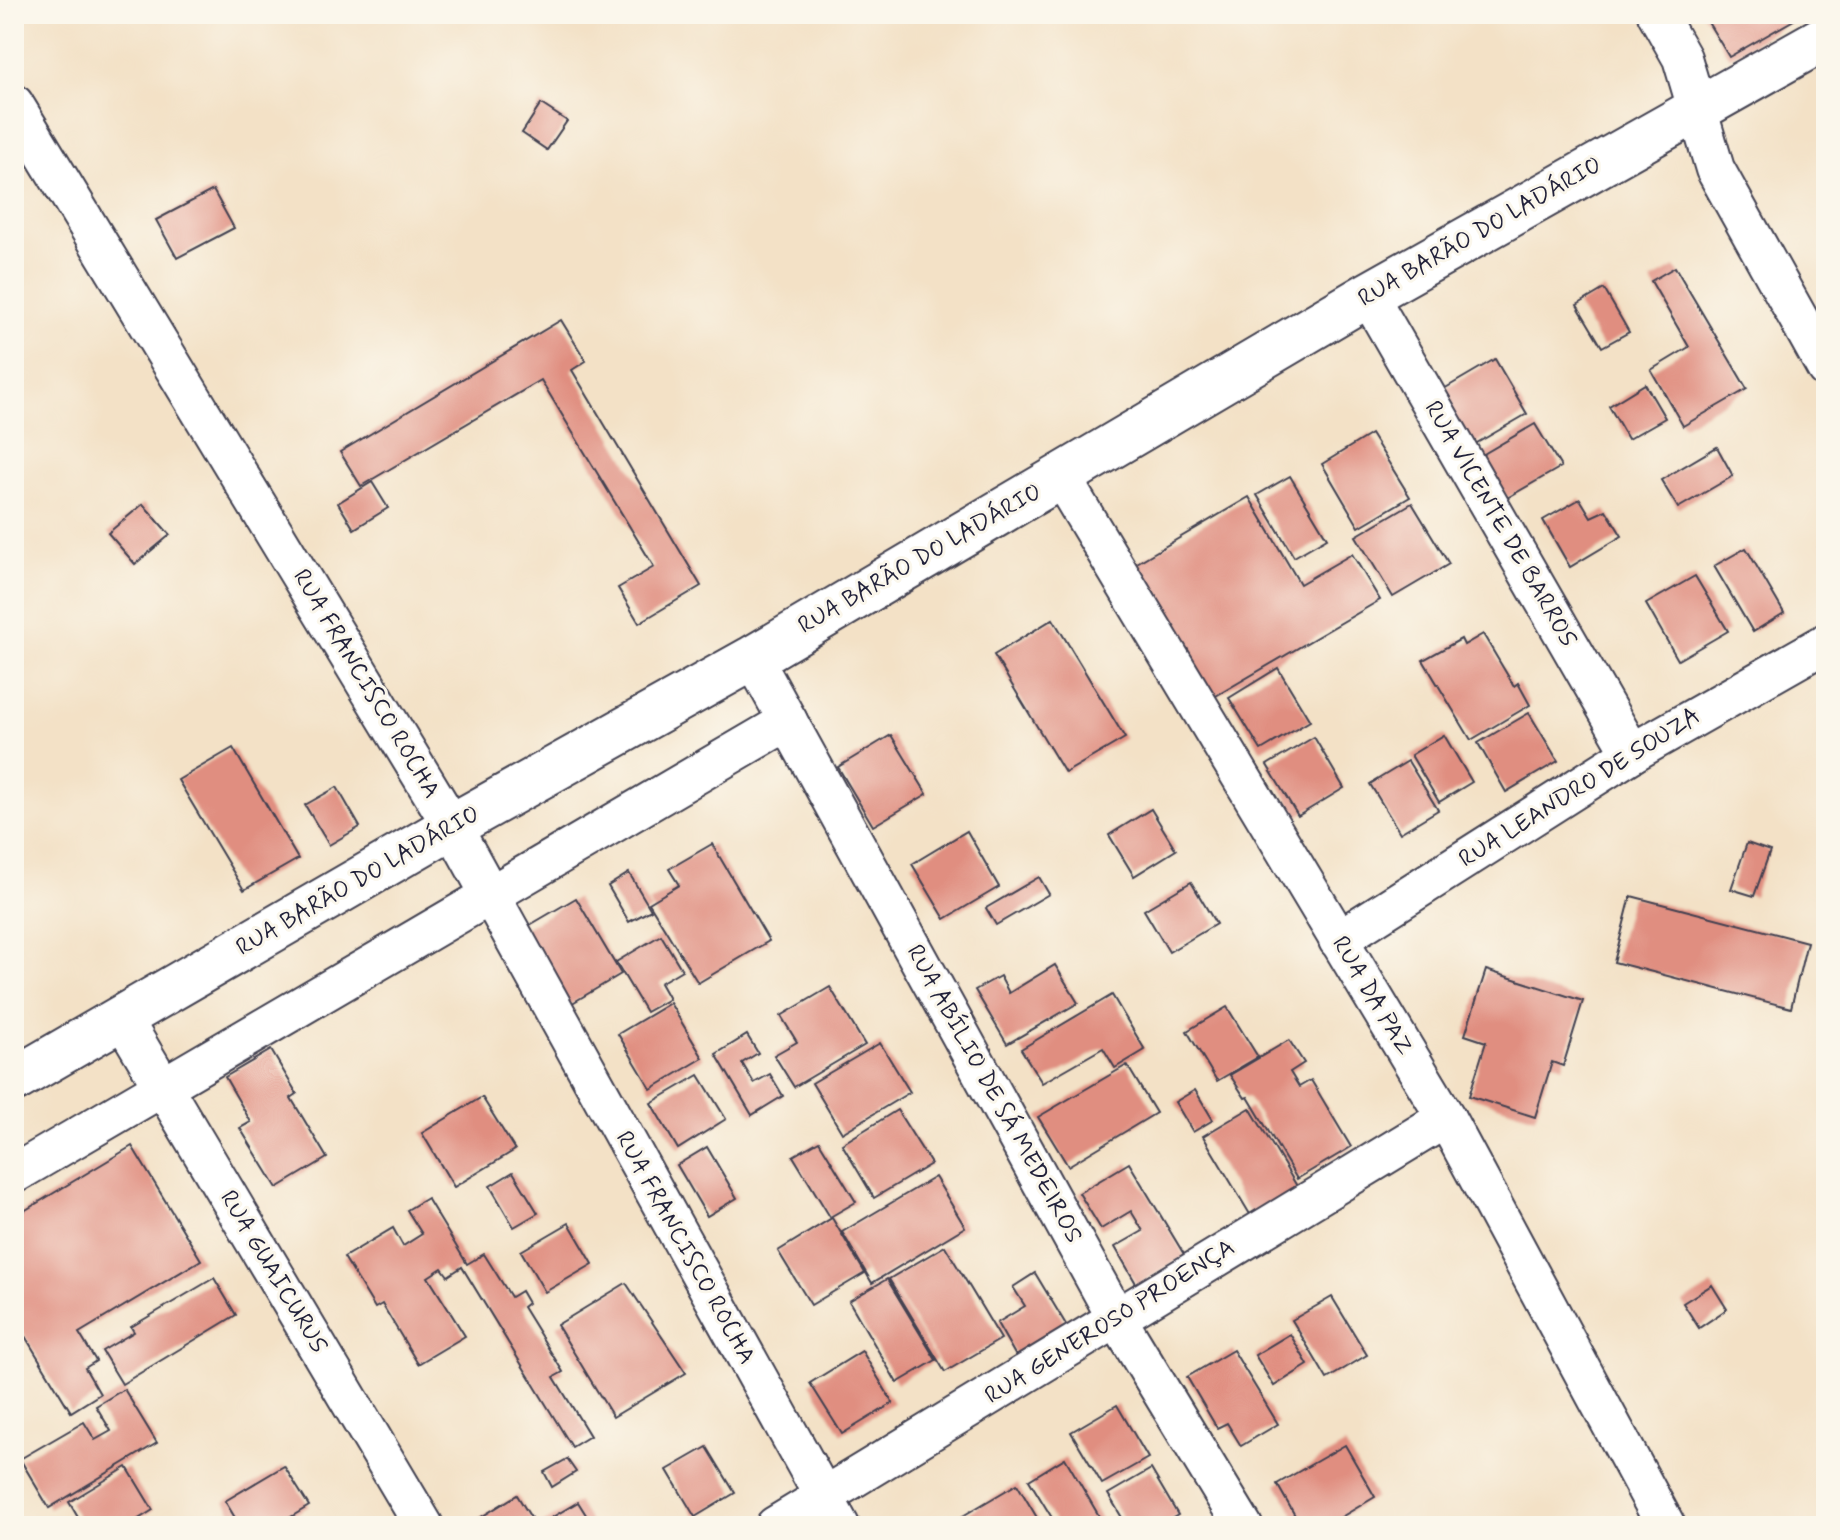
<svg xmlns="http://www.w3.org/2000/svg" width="1840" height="1540" font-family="Mynerve,sans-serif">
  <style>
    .building { fill: #e08e80 }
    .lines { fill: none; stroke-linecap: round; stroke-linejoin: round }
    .minor-casing { stroke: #413f50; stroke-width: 42 }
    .major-casing { stroke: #413f50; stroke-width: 48 }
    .minor { stroke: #fff; stroke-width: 38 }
    .major { stroke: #fff; stroke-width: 44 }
    .labels { text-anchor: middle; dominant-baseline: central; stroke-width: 6; stroke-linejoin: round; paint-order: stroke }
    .street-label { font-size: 24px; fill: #22223b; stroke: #fbf7ec }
  </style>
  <rect width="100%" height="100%" fill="#fbf7ec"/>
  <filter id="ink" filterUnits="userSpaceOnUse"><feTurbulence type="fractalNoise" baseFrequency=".0125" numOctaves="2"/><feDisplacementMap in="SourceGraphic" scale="16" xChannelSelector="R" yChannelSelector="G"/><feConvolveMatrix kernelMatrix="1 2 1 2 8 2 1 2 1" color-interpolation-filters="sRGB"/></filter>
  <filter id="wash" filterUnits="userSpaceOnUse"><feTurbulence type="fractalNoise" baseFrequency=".006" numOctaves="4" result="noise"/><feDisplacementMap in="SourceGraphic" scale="32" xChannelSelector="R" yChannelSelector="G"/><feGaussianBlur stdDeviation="1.8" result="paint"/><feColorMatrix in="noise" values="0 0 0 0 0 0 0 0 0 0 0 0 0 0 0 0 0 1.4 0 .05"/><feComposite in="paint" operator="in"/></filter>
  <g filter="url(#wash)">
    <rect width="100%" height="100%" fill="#f3e1c6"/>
    <g id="blocks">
      <g class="building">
        <path d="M1703,14h94l2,3 -70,40z"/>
        <path d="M541,104l26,17 -20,29 -25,-17z"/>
        <path d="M213,190l21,38 -57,30 -21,-38z"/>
        <path d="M1675,267l72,122 -64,37 -32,-56 38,-23 -38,-66z"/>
        <path d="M1604,289l25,43 -27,15 -25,-42z"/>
        <path d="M561,320l25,41 -14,9 129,216 -62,37 -21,-35 36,-21 -113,-187 -180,106 -21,-34z"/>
        <path d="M1495,359l32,55 -57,33 -33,-54z"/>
        <path d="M1645,384l20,34 -37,21 -19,-33z"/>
        <path d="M1535,424l26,43 -54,31 -25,-43z"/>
        <path d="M1371,434l39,63 -51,30 -37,-63z"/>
        <path d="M1717,447l16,29 -55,32 -17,-28z"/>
        <path d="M1290,476l37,62 -33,19 -37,-62z"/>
        <path d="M372,482l16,26 -34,21 -16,-26z"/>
        <path d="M1249,497l51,87 52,-30 28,46 -171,100 -79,-133z"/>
        <path d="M1580,499l11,18 15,-7 16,26 -52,31 -27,-47z"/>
        <path d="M1412,503l37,61 -56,33 -37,-61z"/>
        <path d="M143,504l27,31 -35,29 -27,-31z"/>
        <path d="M1746,548l38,65 -31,19 -39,-66z"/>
        <path d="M1695,576l33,55 -50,29 -32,-56z"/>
        <path d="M1053,619l72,119 -60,35 -71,-118z"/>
        <path d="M1483,634l31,52 4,-3 12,22 -59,35 -48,-80 38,-21 3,6z"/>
        <path d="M1278,668l32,53 -49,29 -32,-52z"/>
        <path d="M1529,713l29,48 -52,31 -28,-49z"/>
        <path d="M891,735l36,59 -54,32 -35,-59z"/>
        <path d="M1444,735l28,47 -33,20 -28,-47z"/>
        <path d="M1314,737l30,51 -46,28 -31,-51z"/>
        <path d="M233,748l65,111 -54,31 -66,-110z"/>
        <path d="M1408,761l30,49 -38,23 -30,-49z"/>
        <path d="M337,787l23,40 -31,18 -24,-40z"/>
        <path d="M1151,809l25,41 -42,26 -25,-41z"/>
        <path d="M967,831l32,56 -54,32 -33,-55z"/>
        <path d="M1747,843l23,8 -16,45 -23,-7z"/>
        <path d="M712,844l57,97 -71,42 -49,-80 30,-18 -10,-16z"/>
        <path d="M629,873l22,37 -22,12 -21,-36z"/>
        <path d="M1039,877l10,17 -53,31 -10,-17z"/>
        <path d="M1191,882l25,42 -47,28 -25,-42z"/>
        <path d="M1631,896l176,46 -16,66 -177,-46z"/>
        <path d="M576,898l45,76 -57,34 -46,-76z"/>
        <path d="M661,935l21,35 -22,13 9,16 -23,13 -30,-50z"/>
        <path d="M1055,965l23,38 -71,41 -32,-54 25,-14 9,17z"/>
        <path d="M1486,970l97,31 -20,65 -11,-4 -17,55 -66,-21 17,-54 -21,-7z"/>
        <path d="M830,987l35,58 -71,42 -20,-32 23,-13 -16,-26z"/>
        <path d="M1112,995l33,55 -30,18 -12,-20 -61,35 -21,-34z"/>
        <path d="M670,1003l33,55 -52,31 -33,-55z"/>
        <path d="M1227,1007l31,50 -41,24 -30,-50z"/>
        <path d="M747,1035l11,18 -16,10 12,20 16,-9 13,22 -31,19 -36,-61z"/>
        <path d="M1289,1040l15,23 -14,9 9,15 12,-7 40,67 -54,32 -49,-82 -3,1 -15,-23z"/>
        <path d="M880,1043l30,49 -68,41 -30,-50z"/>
        <path d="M271,1050l26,44 -6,4 36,60 -50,30 -37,-60 11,-6 -26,-45z"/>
        <path d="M1127,1065l29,48 -88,53 -30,-49z"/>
        <path d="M699,1075l27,44 -48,30 -27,-46z"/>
        <path d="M1195,1090l18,30 -20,12 -18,-30z"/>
        <path d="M482,1097l33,53 -61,37 -32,-54z"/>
        <path d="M1250,1108l51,85 -47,28 -51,-85z"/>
        <path d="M897,1110l34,54 -57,34 -32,-54z"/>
        <path d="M819,1141l37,61 -26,15 -37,-61z"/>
        <path d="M132,1146l69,114 -122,73 17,28 -11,7 15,26 -29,18 -57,-94v-101z"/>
        <path d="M707,1147l30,51 -30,18 -30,-51z"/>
        <path d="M1129,1163l56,93 -48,29 -22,-38 28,-16 -12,-20 -30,18 -22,-36z"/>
        <path d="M513,1172l25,41 -24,14 -24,-41z"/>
        <path d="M935,1177l30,50 -93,56 -30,-51z"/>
        <path d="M427,1198l40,66 17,-10 27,43 10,-6 7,12 -5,4 40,65 -9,5 36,59 -18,11 -110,-180 -14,9 -6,-8 -14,9 37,59 -47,28 -36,-60 -7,4 -31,-51 49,-29 10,18 19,-12 -15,-24z"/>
        <path d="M832,1218l33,55 -54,32 -33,-54z"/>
        <path d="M569,1223l24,41 -48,28 -24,-41z"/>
        <path d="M945,1246l56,93 -56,33 -56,-93z"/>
        <path d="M1035,1273l33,55 -51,30 -20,-35 28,-17 -12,-19z"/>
        <path d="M214,1278l22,37 -114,69 -20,-33 32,-19 -3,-5z"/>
        <path d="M887,1279l49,81 -39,23 -48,-82z"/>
        <path d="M626,1283l60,90 -73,44 -56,-92z"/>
        <path d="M1712,1285l15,24 -28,19 -16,-25z"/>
        <path d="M1332,1297l35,58 -40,24 -35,-59z"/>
        <path d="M1290,1334l18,31 -34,21 -19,-31z"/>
        <path d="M1233,1350l45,74 -37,22 -14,-23 -10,5 -30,-51z"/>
        <path d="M862,1351l31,52 -51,31 -32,-51z"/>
        <path d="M124,1389l33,54 -108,65 -29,-49 64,-37 11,18 16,-9 -15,-25z"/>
        <path d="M1117,1405l31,53 -46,26 -31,-52z"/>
        <path d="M1345,1445l30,52 -49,29h-25l-24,-42z"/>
        <path d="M707,1447l28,46 -40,24 -28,-47z"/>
        <path d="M1065,1458l37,63 4,-3 4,8h-53l-28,-46z"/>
        <path d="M567,1459l9,13 -24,15 -8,-15z"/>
        <path d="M284,1466l25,40 -33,20h-36l-15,-25z"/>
        <path d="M127,1467l26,43 -26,16h-44l-14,-24z"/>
        <path d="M1151,1469l27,46 -19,11h-32l-19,-32z"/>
        <path d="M1017,1484l25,42h-97l16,-9z"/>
        <path d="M517,1495l19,31h-64l-2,-2z"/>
        <path d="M578,1502l15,24h-51l-1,-2z"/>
      </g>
    </g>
  </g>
  <g filter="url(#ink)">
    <use href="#blocks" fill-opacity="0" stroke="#413f50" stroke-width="2"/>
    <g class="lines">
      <g class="minor-casing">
        <g id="minor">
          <path d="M1657,14l25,44 33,111 111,199"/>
          <path d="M14,104l438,722 388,700"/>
          <path d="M1368,295l264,458"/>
          <path d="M1061,477l385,641 220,408"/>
          <path d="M753,658l363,659 127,209"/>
          <path d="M1338,940l294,-187 194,-110"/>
          <path d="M122,1018l302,508"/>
          <path d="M14,1174l774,-453"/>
          <path d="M775,1526l671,-408"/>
        </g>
      </g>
      <g class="major-casing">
        <path id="major" d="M14,1080l438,-254 301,-168 615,-363 458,-258"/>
      </g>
      <use href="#minor" class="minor"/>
      <use href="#major" class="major"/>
    </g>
  </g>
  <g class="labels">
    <g class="street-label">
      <text transform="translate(1480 232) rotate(-30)">RUA BARÃO DO LADÁRIO</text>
      <text transform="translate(1500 524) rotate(60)">RUA VICENTE DE BARROS</text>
      <text transform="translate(920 559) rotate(-30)">RUA BARÃO DO LADÁRIO</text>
      <text transform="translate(366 684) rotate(59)">RUA FRANCISCO ROCHA</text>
      <text transform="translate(1580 788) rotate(-32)">RUA LEANDRO DE SOUZA</text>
      <text transform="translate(358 881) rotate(-30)">RUA BARÃO DO LADÁRIO</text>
      <text transform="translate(1372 996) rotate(59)">RUA DA PAZ</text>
      <text transform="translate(994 1094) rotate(61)">RUA ABÍLIO DE SÁ MEDEIROS</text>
      <text transform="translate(685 1248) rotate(61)">RUA FRANCISCO ROCHA</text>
      <text transform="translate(273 1272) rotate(59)">RUA GUAICURUS</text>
      <text transform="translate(1110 1322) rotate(-32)">RUA GENEROSO PROENÇA</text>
    </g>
  </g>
  <rect width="1840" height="1540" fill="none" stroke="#fbf7ec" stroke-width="48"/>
</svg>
